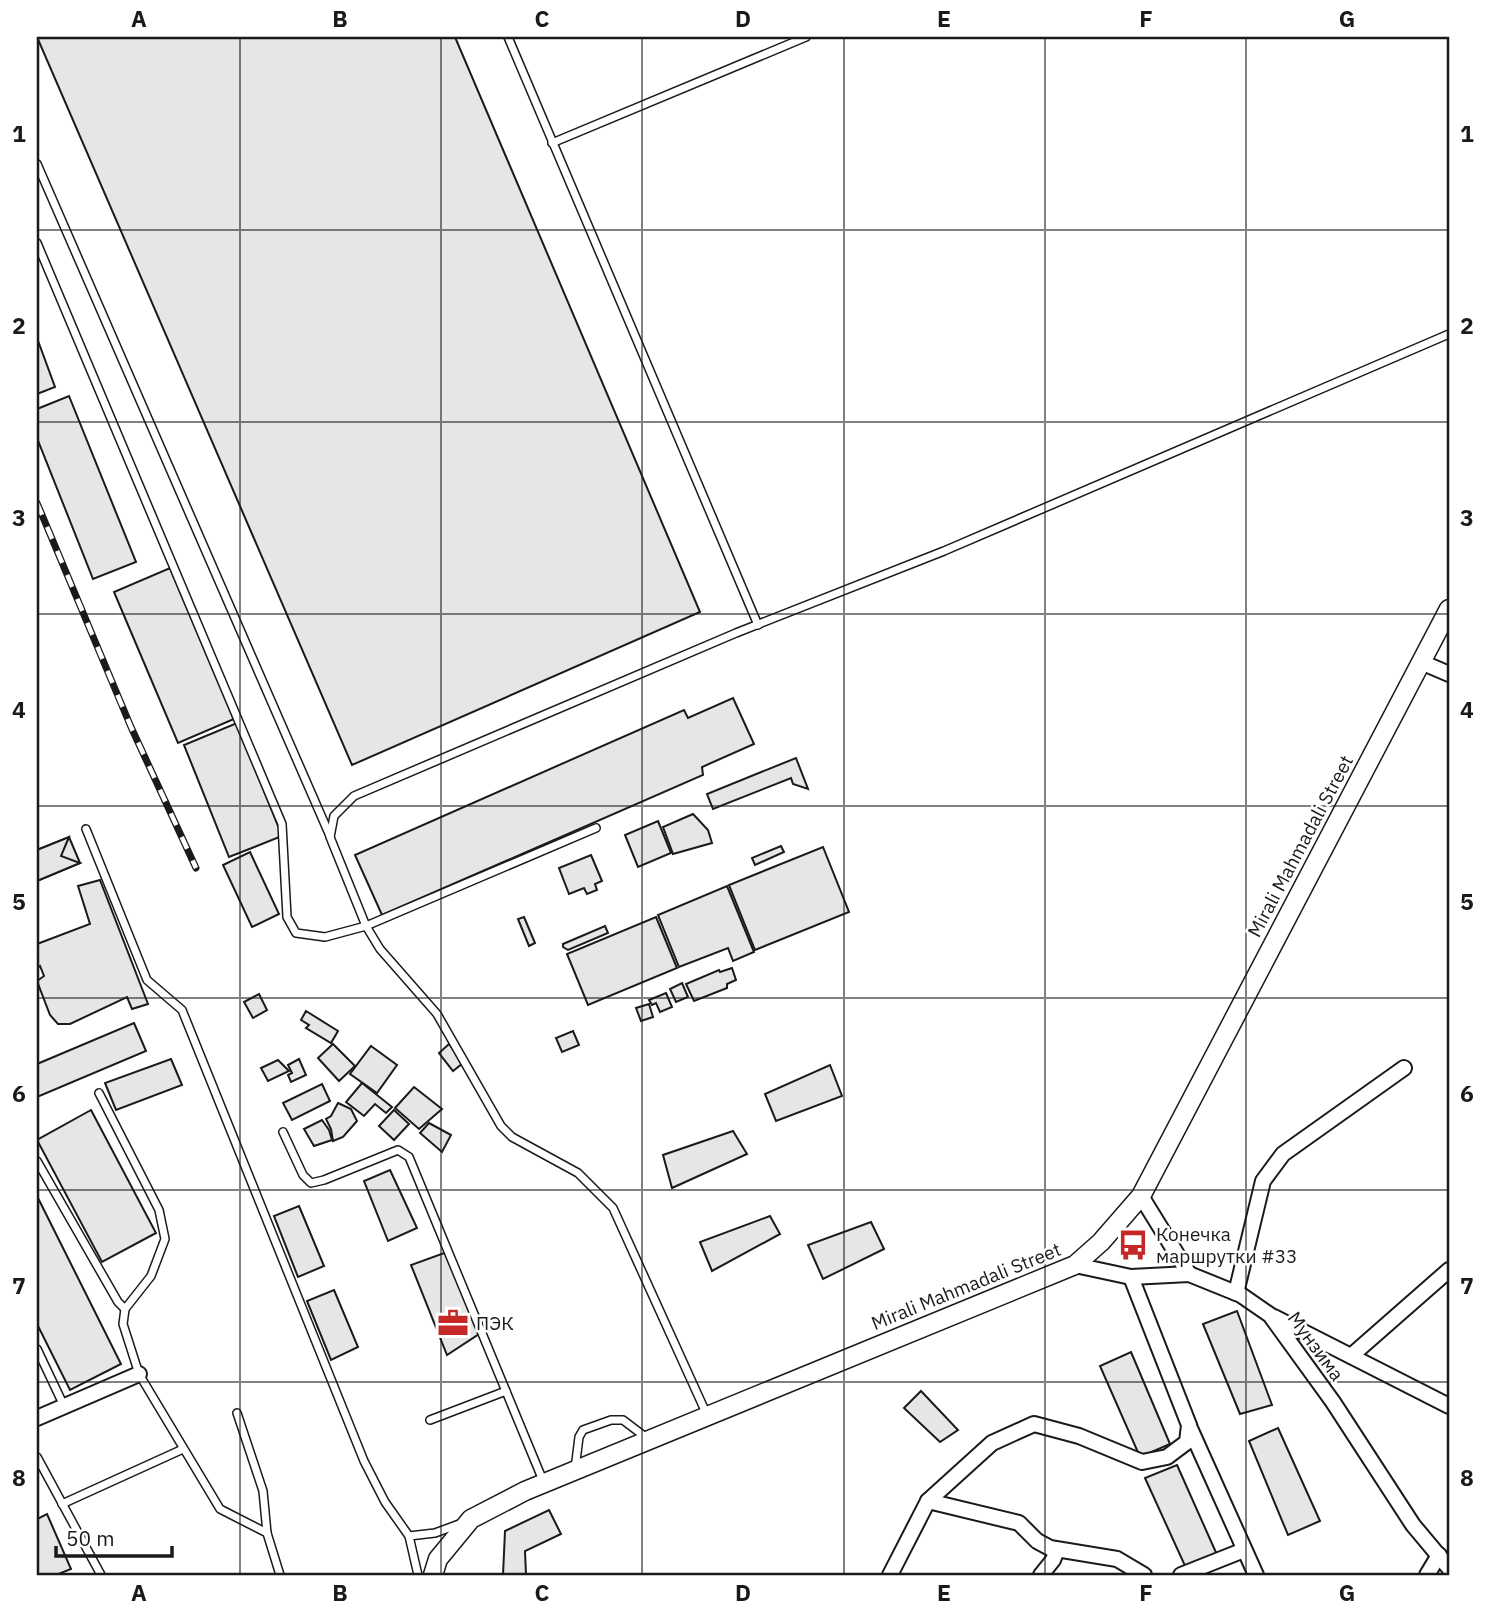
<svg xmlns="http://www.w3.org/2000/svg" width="1486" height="1612" font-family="'IBM Plex Sans',sans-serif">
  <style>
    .building { fill: #e6e6e6; stroke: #1a1a1a; stroke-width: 2 }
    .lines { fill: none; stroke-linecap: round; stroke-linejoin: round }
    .service-casing { stroke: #1a1a1a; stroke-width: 10 }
    .minor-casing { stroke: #1a1a1a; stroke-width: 18 }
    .tertiary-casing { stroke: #1a1a1a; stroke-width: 21 }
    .service { stroke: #fff; stroke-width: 7 }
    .minor { stroke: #fff; stroke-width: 14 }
    .tertiary { stroke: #fff; stroke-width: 18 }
    .rail-casing { stroke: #1a1a1a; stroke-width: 7 }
    .rail { stroke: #fff; stroke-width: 4.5; stroke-dasharray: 13; stroke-linecap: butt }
    .grid { fill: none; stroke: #1a1a1a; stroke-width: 2; stroke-opacity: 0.55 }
    .labels { text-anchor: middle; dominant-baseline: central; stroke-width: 5; stroke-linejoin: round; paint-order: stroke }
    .street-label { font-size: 19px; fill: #1a1a1a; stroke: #fff }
    .poi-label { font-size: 19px; fill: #1a1a1a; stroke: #fff; text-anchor: start }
    .neatline { fill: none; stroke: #1a1a1a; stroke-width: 2.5 }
    .grid-label { font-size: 23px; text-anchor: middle; font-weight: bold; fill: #1a1a1a }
  </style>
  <rect width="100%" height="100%" fill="#fff"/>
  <g class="building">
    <path d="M37,37h418l245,575 -348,153z"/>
    <path d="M37,338l18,49 -18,7z"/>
    <path d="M69,396l67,166 -43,17 -56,-141v-29z"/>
    <path d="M170,568l64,151 -56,24 -64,-151z"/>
    <path d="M733,698l21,46 -52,23 1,8 -321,140 -27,-60 329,-145 4,8z"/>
    <path d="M237,723l45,113 -53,21 -45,-112z"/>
    <path d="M796,758l12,31 -15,-5 -2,-6 -78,31 -6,-15z"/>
    <path d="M693,814l15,16 4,13 -39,11 -10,-27z"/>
    <path d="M658,821l13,32 -33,14 -13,-32z"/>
    <path d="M69,837l11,26 -43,18v-31z"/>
    <path d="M69,837l-8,19 19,7 -43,18v-31z"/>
    <path d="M781,846l3,6 -29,13 -3,-7z"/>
    <path d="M823,847l26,65 -94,38 -26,-65z"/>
    <path d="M250,852l29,62 -27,13 -29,-62z"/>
    <path d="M591,855l11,26 -7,3 2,6 -10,4 -3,-6 -15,6 -10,-26z"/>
    <path d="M100,880l48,124 -16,5 -5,-12 -57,27h-12l-8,-9 -13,-34 7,-5 -4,-10 -3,2v-24l53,-20 -12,-38z"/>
    <path d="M727,886l27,66 -21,9 -5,-13 -49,19 -21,-52z"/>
    <path d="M524,917l11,26 -6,3 -11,-27z"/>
    <path d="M656,917l21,51 -89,37 -21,-51z"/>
    <path d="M605,926l3,7 -40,17 -5,-3v-3z"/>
    <path d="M732,968l4,12 -9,4v4l-33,13 -8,-17 33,-14 1,2z"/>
    <path d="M682,983l6,14 -12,5 -6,-13z"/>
    <path d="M666,993l6,14 -12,5 -4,-9 -4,2 -3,-5z"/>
    <path d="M259,994l8,16 -14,8 -9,-16z"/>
    <path d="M649,1004l4,13 -12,4 -5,-13z"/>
    <path d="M306,1011l32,20 -7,12 -25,-15 3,-3 -8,-5z"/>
    <path d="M134,1023l12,28 -109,46v-33z"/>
    <path d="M573,1031l6,14 -17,7 -6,-14z"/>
    <path d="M333,1044l22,22 -16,15 -21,-23z"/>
    <path d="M449,1044l14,19 -10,8 -14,-18z"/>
    <path d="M371,1046l26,19 -20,28 -27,-19z"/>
    <path d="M171,1059l11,26 -66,25 -11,-27z"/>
    <path d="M299,1059l7,16 -15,7 -3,-7 4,-2 -4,-8z"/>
    <path d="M278,1060l11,11 -21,10 -7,-13z"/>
    <path d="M830,1065l12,31 -66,25 -11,-27z"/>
    <path d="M362,1083l30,24 -6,6 -11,-9 -11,12 -18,-14z"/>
    <path d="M322,1084l8,17 -38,19 -9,-17z"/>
    <path d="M414,1087l28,22 -23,20 -24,-21z"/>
    <path d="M338,1103l13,6 6,12 -14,16 -10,4 -2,-12 -5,-10 5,-3z"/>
    <path d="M91,1110l65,123 -54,29 -65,-122z"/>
    <path d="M394,1110l15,14 -15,16 -15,-14z"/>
    <path d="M322,1120l7,10 3,10 -18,6 -10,-17z"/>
    <path d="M429,1123l22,12 -9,17 -22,-19z"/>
    <path d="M733,1131l14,23 -75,34 -9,-33z"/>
    <path d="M390,1170l27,58 -29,13 -24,-60z"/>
    <path d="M37,1196l84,168 -51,26 -33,-66z"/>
    <path d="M299,1206l25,60 -26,11 -24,-61z"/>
    <path d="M770,1216l10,18 -68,37 -12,-29z"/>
    <path d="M871,1222l13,27 -61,30 -15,-34z"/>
    <path d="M447,1252l32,82 -32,21 -36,-90z"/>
    <path d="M334,1290l24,57 -27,13 -24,-59z"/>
    <path d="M1237,1311l35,94 -32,9 -37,-90z"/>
    <path d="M1131,1352l39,92 -30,13 -40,-91z"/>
    <path d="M921,1391l37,39 -18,12 -36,-34z"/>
    <path d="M1278,1428l42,93 -32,14 -39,-94z"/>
    <path d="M1177,1465l41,92 -32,11 -41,-90z"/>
    <path d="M549,1510l12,24 -36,17 1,24h-23l2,-44z"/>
    <path d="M47,1514l24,55 -15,6h-19v-56z"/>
  </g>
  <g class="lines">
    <g class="service-casing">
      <g id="service">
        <path d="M508,37l250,588"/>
        <path d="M552,143l254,-106"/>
        <path d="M37,164l293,672"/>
        <path d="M37,243l245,581 5,93 9,16 29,4 41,-11 230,-98"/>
        <path d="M86,829l61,151 35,30 182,451 21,41 24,34 9,39"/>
        <path d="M99,1093l60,117 6,29 -14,37 -26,33 -2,15 16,50 81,135 47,24 13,42"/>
        <path d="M283,1132l20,43 8,8 13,-3 74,-30 11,7 135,326"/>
        <path d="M37,1161l81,141 7,7"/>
        <path d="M37,1349l27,57"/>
        <path d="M237,1413l26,78 4,42"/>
        <path d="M707,1415l-94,-207 -35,-35 -66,-36 -11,-11 -64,-112 -57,-65 -14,-23 -36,-89 4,-21 20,-20 382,-163 208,-82 505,-217"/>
        <path d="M430,1420l76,-29"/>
        <path d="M37,1457l64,118"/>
        <path d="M575,1469l4,-32 4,-7 28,-10h12l25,19"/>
        <path d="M62,1504l121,-55"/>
        <path d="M409,1536l26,-3 27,-10"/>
      </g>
    </g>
    <g class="minor-casing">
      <g id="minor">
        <path d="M1421,662l28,12"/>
        <path d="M1141,1196l48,78"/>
        <path d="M1075,1265l56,12 58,-3 52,21 29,20 63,87 80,123 36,43"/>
        <path d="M1236,1293l27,-112 20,-27 121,-86"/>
        <path d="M1274,1317l175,89"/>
        <path d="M1351,1356l98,-86"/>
        <path d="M37,1418l102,-44"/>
        <path d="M1189,1426l67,149"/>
        <path d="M928,1501l91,22 18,18 13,7 67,11 27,16"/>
        <path d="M890,1575l38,-74 64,-58 42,-19 45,12 63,26 25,-5 20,-15 2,-17 -58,-148"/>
        <path d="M1041,1575l12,-15 4,-10"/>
        <path d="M1181,1575l63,-25"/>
        <path d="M1427,1575l12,-20"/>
      </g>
    </g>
    <g class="tertiary-casing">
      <path id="tertiary" d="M433,1575l5,-16 33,-40 54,-28 550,-226 26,-23 40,-46 308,-587"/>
    </g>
    <use href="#service" class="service"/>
    <use href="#minor" class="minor"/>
    <use href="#tertiary" class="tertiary"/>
    <g class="rail-casing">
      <path id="rail" d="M37,503l94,224 65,141"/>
    </g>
    <use href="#rail" class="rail"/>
  </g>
  <path class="grid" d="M240,37v1538M441,37v1538M642,37v1538M844,37v1538M1045,37v1538M1246,37v1538M37,230h1412M37,422h1412M37,614h1412M37,806h1412M37,998h1412M37,1190h1412M37,1382h1412"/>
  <defs>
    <g id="bus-bare" transform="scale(2.415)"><path d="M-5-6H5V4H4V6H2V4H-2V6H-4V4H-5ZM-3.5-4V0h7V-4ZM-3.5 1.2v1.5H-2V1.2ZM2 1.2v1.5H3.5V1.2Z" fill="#c62828" stroke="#fff" stroke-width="2.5" paint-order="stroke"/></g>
    <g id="office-bare" transform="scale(2.415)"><path d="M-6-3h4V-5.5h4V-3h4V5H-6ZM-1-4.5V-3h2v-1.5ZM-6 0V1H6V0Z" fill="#c62828" stroke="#fff" stroke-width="2.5" paint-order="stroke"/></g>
  </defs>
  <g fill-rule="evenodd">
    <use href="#bus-bare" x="1133" y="1245"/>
    <use href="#office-bare" x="453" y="1323"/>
  </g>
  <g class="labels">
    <g class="street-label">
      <text transform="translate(1300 846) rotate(-62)">Mirali Mahmadali Street</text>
      <text transform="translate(966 1286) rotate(-22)">Mirali Mahmadali Street</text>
      <text transform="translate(1316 1346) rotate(54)">Мунзима</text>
    </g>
    <g class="poi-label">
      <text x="1156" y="1234">Конечка<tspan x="1156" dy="22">маршрутки #33</tspan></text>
      <text x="476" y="1323">ПЭК</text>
    </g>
  </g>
  <rect width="1486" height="1612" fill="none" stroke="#ffffff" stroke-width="77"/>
  <path d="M56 1546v10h116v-10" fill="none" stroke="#1a1a1a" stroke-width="3.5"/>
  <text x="66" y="1546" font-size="21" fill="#1a1a1a" stroke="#ffffff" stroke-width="5" paint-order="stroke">50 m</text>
  <rect x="38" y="38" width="1410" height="1536" class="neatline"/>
  <g class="grid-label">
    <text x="139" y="27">A</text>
    <text x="340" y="27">B</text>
    <text x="542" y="27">C</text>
    <text x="743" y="27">D</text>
    <text x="944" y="27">E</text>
    <text x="1146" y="27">F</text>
    <text x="1347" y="27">G</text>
    <text x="19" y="142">1</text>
    <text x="1467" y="142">1</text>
    <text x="19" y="334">2</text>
    <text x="1467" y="334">2</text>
    <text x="19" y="526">3</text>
    <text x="1467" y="526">3</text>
    <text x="19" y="718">4</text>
    <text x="1467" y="718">4</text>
    <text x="19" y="910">5</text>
    <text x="1467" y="910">5</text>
    <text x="19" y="1102">6</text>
    <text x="1467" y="1102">6</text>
    <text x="19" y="1294">7</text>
    <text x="1467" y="1294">7</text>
    <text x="19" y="1486">8</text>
    <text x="1467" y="1486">8</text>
    <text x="139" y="1601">A</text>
    <text x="340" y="1601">B</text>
    <text x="542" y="1601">C</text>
    <text x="743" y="1601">D</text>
    <text x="944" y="1601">E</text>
    <text x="1146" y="1601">F</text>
    <text x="1347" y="1601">G</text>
  </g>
</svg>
